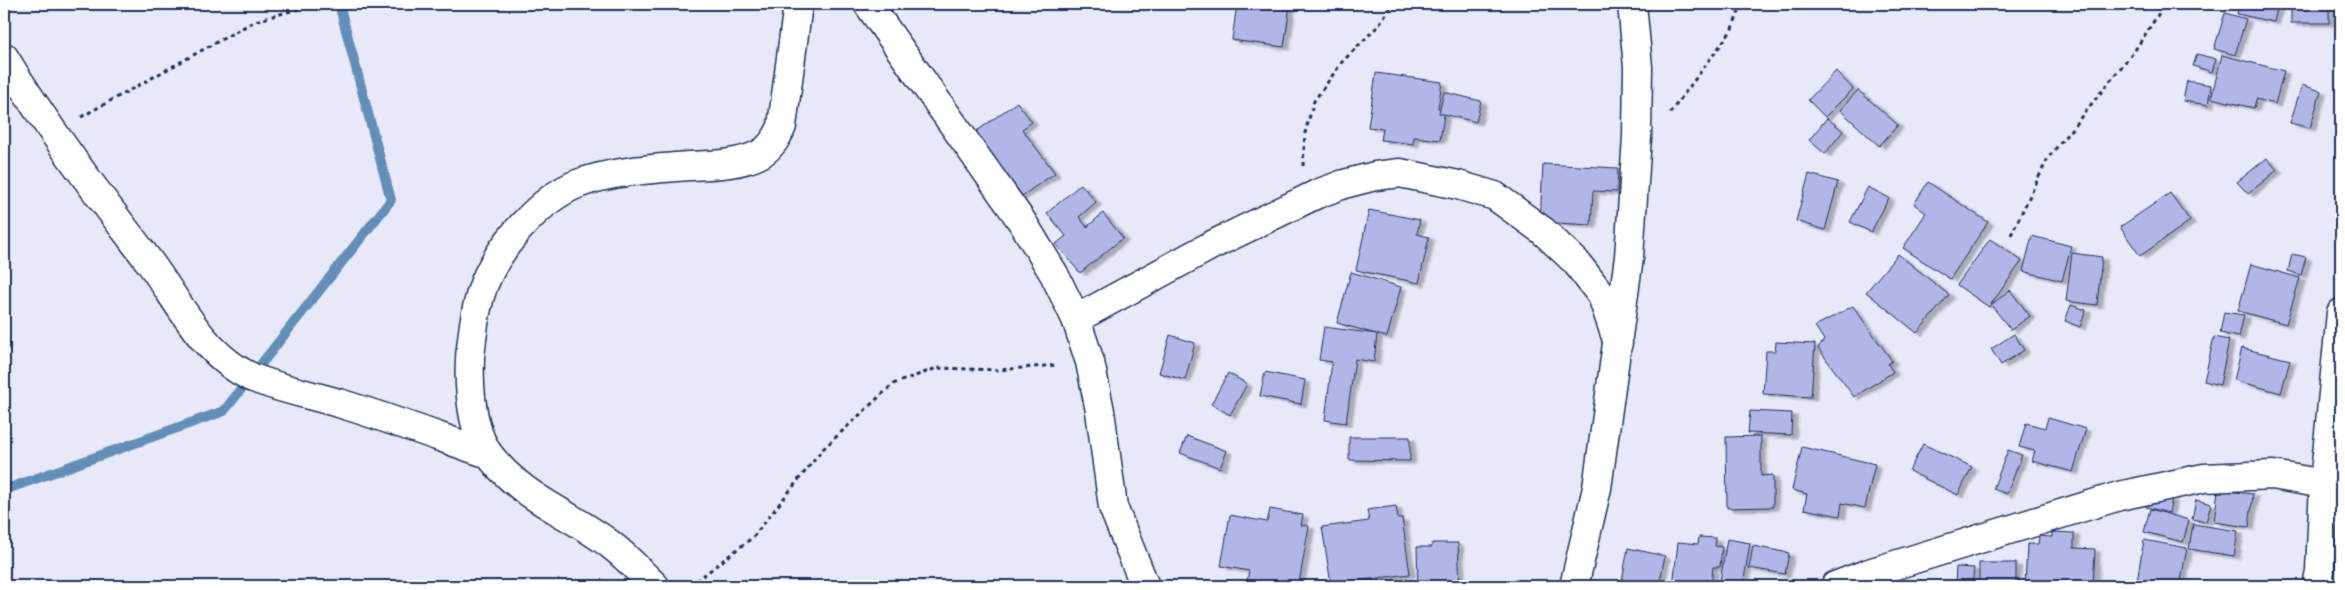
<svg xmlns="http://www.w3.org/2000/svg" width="2345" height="590" font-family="Mynerve,sans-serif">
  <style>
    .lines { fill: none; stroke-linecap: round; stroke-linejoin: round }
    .stream { stroke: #648eb8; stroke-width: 10 }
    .building { fill: #b2b6e7; stroke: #1b2f5e; filter: url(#shadow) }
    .street-casing { stroke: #1b2f5e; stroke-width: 31 }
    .path { stroke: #1b2f5e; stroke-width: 3; stroke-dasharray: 4 4; stroke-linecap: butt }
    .street { stroke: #fff; stroke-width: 28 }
  </style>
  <defs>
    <filter id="shadow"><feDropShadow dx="5.5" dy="3" stdDeviation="1" flood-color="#0004"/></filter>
  </defs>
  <rect width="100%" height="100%" fill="#e8e9f8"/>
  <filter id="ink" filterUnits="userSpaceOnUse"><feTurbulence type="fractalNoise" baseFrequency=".02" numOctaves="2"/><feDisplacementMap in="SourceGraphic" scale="10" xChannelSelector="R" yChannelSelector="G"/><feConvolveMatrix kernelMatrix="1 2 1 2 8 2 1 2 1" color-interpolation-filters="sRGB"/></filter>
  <g filter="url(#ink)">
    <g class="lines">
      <path class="stream" d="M4,490l220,-79 167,-211 -52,-196"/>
    </g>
    <g class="building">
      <path d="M1237,4l53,1 -6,42 -52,-7z"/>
      <path d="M2239,4h39l-4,18 -37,-8z"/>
      <rect x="2291" y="4" width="38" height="19"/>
      <path d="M2225,13l21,6 -11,36 -21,-6z"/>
      <path d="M2197,54l19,5 -4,13 -19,-6z"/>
      <path d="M2222,55l62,16 -9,33 -19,-5 -2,9 -43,-10z"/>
      <path d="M1836,71l17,18 -28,28 -17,-17z"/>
      <path d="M1376,73l66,9 -4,26 7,1 -5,31 -26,-3 -1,7 -32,-4 2,-11 -15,-2z"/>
      <path d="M2187,81l24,4 -3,20 -25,-4z"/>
      <path d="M2302,85l19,6 -11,37 -20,-5z"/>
      <path d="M1858,90l40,35 -19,21 -39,-36z"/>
      <path d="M1444,92l37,9 -5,21 -37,-9z"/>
      <path d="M1017,102l15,20 -10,7 33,44 -39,27 -46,-64z"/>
      <path d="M1827,118l16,13 -18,23 -16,-14z"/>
      <path d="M2267,158l10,12 -29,24 -11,-12z"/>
      <path d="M1543,164l75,4 -1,24 -24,-1 -2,34 -51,-3z"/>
      <path d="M1809,174l29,8 -13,48 -29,-9z"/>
      <path d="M1928,182l60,40 -38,57 -47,-31 23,-35 -12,-9z"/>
      <path d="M1081,184l15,18 -17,15 8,10 16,-14 20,25 -43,35 -24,-29 10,-8 -19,-23z"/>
      <path d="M1868,187l21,11 -18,34 -21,-10z"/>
      <path d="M2170,193l20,28 -50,35 -20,-29z"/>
      <path d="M1369,210l51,10 -3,14 12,3 -10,46 -63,-13z"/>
      <path d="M2032,236l39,10 -9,35 -39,-10z"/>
      <path d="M1990,239l32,22 -33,46 -32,-22z"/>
      <path d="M2072,253l30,4 -5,48 -31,-4z"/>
      <path d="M1898,254l51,41 -32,38 -51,-41z"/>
      <path d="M2292,254l14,3 -5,18 -13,-4z"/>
      <path d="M2251,264l49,14 -14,46 -48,-13z"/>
      <path d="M1351,272l50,15 -14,50 -50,-14z"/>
      <path d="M2010,290l20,26 -19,14 -20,-25z"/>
      <path d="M2071,305l15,5 -6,17 -15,-6z"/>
      <path d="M1853,306l39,55 -4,3 5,8 -39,25 -36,-49 6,-8 -9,-14z"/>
      <path d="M2224,312l20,3 -5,22 -19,-4z"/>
      <path d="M1324,327l53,7 -3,28 -19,-3 -9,64 -21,-3 7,-58 -13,-2z"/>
      <path d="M2014,334l10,16 -23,15 -10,-16z"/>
      <path d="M1170,335l25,8 -10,37 -26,-7z"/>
      <path d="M2214,337l15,3 -9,45 -16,-4z"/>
      <path d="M1776,342l39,2 -4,53 -48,-3 3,-43h9z"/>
      <path d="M2242,348l48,12 -9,33 -47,-13z"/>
      <path d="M1265,372l40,8 -4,24 -41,-8z"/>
      <path d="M1228,373l19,11 -17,31 -19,-11z"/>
      <path d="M1750,411l42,2 -1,22 -43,-2z"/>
      <path d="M2048,418l38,11 -13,43 -41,-11 3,-10 -16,-4 7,-24 19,5z"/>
      <path d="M1187,436l40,15 -7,17 -40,-15z"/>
      <path d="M1761,436v40l12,-1v32l-46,1 -1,-71z"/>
      <path d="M1349,437h61v24l-61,-1z"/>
      <path d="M1923,444l49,23 -14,28 -49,-24z"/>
      <path d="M1802,447l73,17 -10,44 -23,-5 -2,13 -36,-7 3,-15 -15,-4z"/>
      <path d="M2008,450l14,5 -15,39 -14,-5z"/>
      <path d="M2218,490l35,4 -4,33 -35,-5z"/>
      <path d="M2149,494l23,5 -3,14 -23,-6z"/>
      <path d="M2196,500l15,4 -5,18 -14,-3z"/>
      <path d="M1396,506l2,13 4,-1 8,56 -79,10 -9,-57 47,-6 -2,-11z"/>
      <path d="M1270,509l33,6 -2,10 8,1 -10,57 -18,-3 -2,6h-5l-27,-5 2,-10 -28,-5 9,-51 37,7z"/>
      <path d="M2150,509l39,11 -6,22 -39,-10z"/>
      <path d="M2193,524l45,7 -4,25 -45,-7z"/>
      <path d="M2052,532l22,1v15l21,1 -2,37h-68l2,-42h11l1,-8 13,1z"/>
      <path d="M1699,537l17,1 -1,8 7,1 -2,20h-7l-2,19h-38l5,-44 20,2z"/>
      <path d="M1727,539l23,4 -7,42 -23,-4z"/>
      <path d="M2144,540l43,8 -7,38h-44z"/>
      <path d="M1432,543h26l2,43h-42l-1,-39h15z"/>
      <path d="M1753,546l36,7 -4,21 -36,-6z"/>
      <path d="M1628,548l37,8 -6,30h-38z"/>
      <rect x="1979" y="563" width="37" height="23"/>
      <path d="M1956,567l18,1 -2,18h-17z"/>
    </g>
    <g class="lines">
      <g class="street-casing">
        <g id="street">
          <path d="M868,4l155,219 31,51 22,45 14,43 10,49 13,96 32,79"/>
          <path d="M4,57c43,71 94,137 144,203 31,41 54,94 103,117 29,12 61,18 91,27 49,15 97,33 146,50"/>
          <path d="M1076,319l136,-74 105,-51 27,-10 31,-8 25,-3 58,12 37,11 48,35 33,31 26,34 16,47"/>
          <path d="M655,586c-14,-13 -28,-29 -44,-41 -40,-31 -89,-47 -121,-89 -21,-27 -23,-84 -18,-117 2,-18 5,-37 12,-55 15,-38 57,-87 96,-101 33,-12 73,-14 108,-17 23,-1 49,-1 70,-11 11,-5 20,-18 24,-29l16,-122"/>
          <path d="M1574,586l23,-98 32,-231 8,-120 1,-70 -6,-63"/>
          <path d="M1835,586l34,-13 250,-77 85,-18 69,-3 51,9"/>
          <path d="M2317,586l3,-15 4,-87 17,-171"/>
        </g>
      </g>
      <g class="path">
        <path d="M1670,113l61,-82 11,-27"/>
        <path d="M81,117l174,-96 61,-17"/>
        <path d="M1303,166l2,-33 9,-32 28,-39 35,-35 16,-23"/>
        <path d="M2011,235l37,-77 87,-108 30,-46"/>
        <path d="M690,586l63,-49 70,-88 70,-65 44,-16 61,2 59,-5"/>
      </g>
      <use href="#street" class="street"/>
    </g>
  </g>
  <rect width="2345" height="590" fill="none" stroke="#fff" stroke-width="20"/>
  <rect x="10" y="10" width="2325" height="570" fill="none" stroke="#1b2f5e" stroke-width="2" filter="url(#ink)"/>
</svg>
